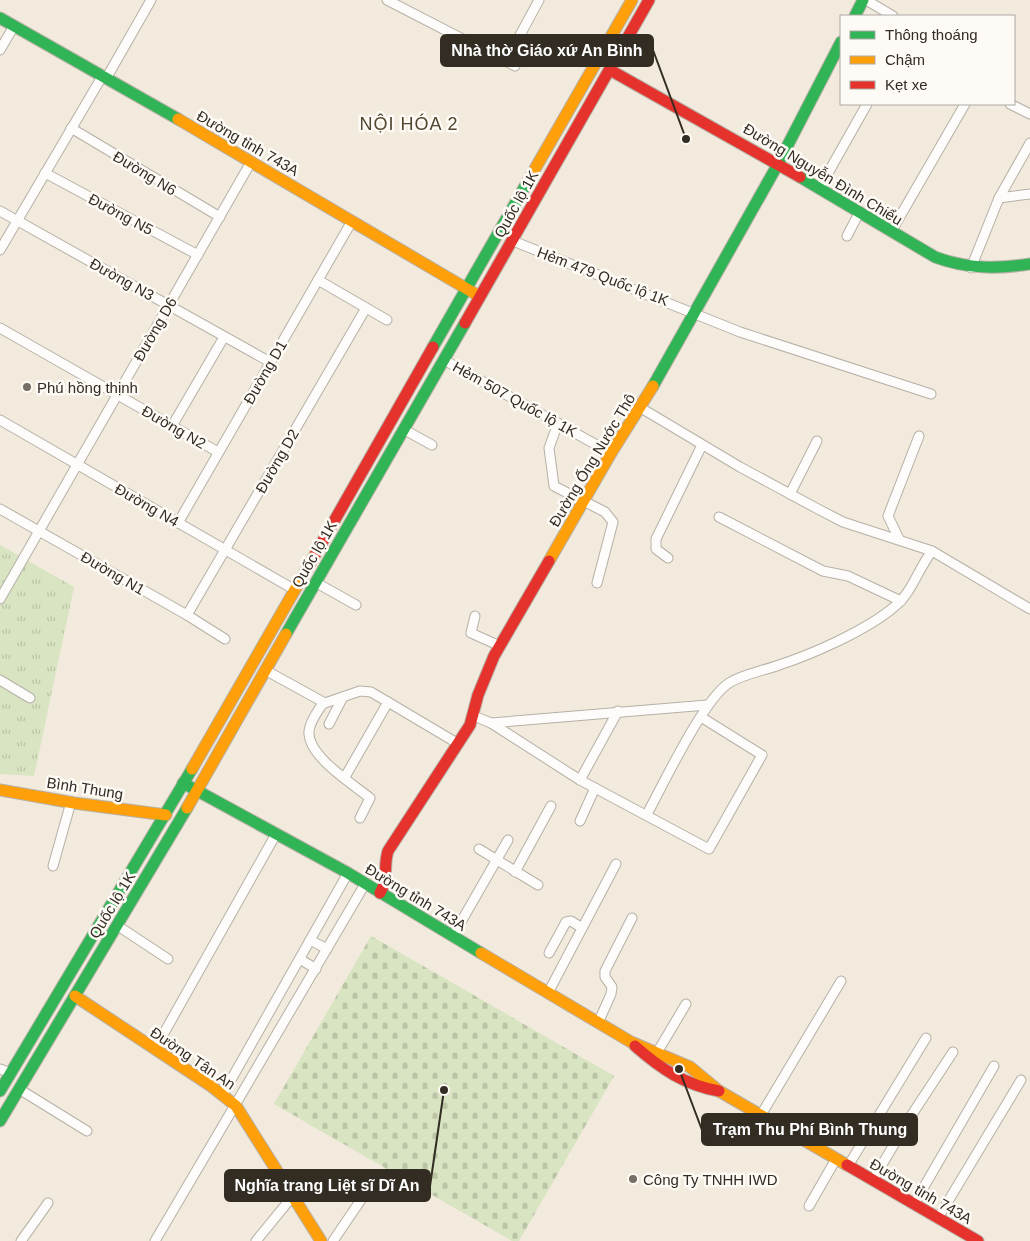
<svg xmlns="http://www.w3.org/2000/svg" width="1030" height="1241" font-family="Helvetica,sans-serif">
  <style>
    .cemetery { fill: url(#cemetery-stones) }
    .park { fill: url(#park-tufts) }
    .lines { fill: none; stroke-linecap: round; stroke-linejoin: round }
    .street-casing { stroke: #b6b0a6; stroke-width: 11 }
    .fast-casing { stroke: #b6b0a6; stroke-width: 13 }
    .slow-casing { stroke: #b6b0a6; stroke-width: 13 }
    .jam-casing { stroke: #b6b0a6; stroke-width: 13 }
    .street { stroke: #fdfcfa; stroke-width: 9 }
    .fast { stroke: #30b455; stroke-width: 11 }
    .slow { stroke: #ff9f0a; stroke-width: 11 }
    .jam { stroke: #e5322d; stroke-width: 11 }
    .poi-dot { fill: #756e64; stroke: #fefbf6; stroke-width: 2 }
    .labels { text-anchor: middle; dominant-baseline: central; stroke-width: 5; stroke-linejoin: round; paint-order: stroke }
    .street-label { font-size: 15px; fill: #322c23; stroke: #fefbf6 }
    .poi-label { font-size: 15px; fill: #322c23; stroke: #fefbf6; text-anchor: start }
    .quarter-label { font-size: 18px; letter-spacing: 1px; fill: #524631; stroke: #fefbf6 }
    .leader { fill: none; stroke: #322c23; stroke-width: 2 }
    .callout-dot { fill: #322c23; stroke: #fefbf6; stroke-width: 2 }
    .callout { fill: #322c23; stroke: #322c23; stroke-width: 2 }
    .callout-label { font-size: 16px; text-anchor: middle; font-weight: bold; fill: #fff }
  </style>
  <defs>
    <pattern id="cemetery-stones" width="16" height="16" patternUnits="userSpaceOnUse" patternTransform="scale(1.25)"><rect width="16" height="16" fill="#d9e4c2"/><path d="M2 7V4a2 2 0 0 1 4 0v3zM10 15v-3a2 2 0 0 1 4 0v3z" fill="#bbc4a6"/></pattern>
    <pattern id="park-tufts" width="24" height="20" patternUnits="userSpaceOnUse" patternTransform="scale(1.25)"><rect width="24" height="20" fill="#d9e4c2"/><path d="M3 7l-1-3M5 7V3M7 7l1-3M15 17l-1-3M17 17v-4M19 17l1-3" fill="none" stroke="#bbc4a6"/></pattern>
  </defs>
  <rect width="100%" height="100%" fill="#f2eadc"/>
  <path class="cemetery" d="M371,936l243,140 -95,165h-7l-238,-137z"/>
  <path class="park" d="M0,545l74,42 -40,189 -34,-2z"/>
  <g class="lines">
    <g class="street-casing">
      <g id="street">
        <path d="M387,0l128,66"/>
        <path d="M866,0l27,16"/>
        <path d="M0,50l14,-24"/>
        <path d="M506,61l33,-61"/>
        <path d="M107,77l44,-77"/>
        <path d="M1010,104l20,10"/>
        <path d="M71,128l149,89"/>
        <path d="M45,173l153,82"/>
        <path d="M819,189l48,-85"/>
        <path d="M999,198l31,-4"/>
        <path d="M0,211l270,151"/>
        <path d="M891,232l74,-128"/>
        <path d="M847,236l12,-23"/>
        <path d="M513,241l227,91 191,62"/>
        <path d="M0,250l103,-175"/>
        <path d="M971,268l28,-70 31,-55"/>
        <path d="M318,280l69,40"/>
        <path d="M0,328l218,124"/>
        <path d="M444,360l167,93"/>
        <path d="M641,408l99,59 76,41 27,14 89,29 98,58"/>
        <path d="M0,420l295,170"/>
        <path d="M558,423l-9,25 5,38 51,26 8,10 -16,61"/>
        <path d="M172,426l52,-89"/>
        <path d="M403,429l29,16"/>
        <path d="M790,494l27,-53"/>
        <path d="M0,509l187,106 38,24"/>
        <path d="M719,517l104,54 25,5 53,25"/>
        <path d="M178,523l174,-302"/>
        <path d="M899,539l-11,-23 31,-80"/>
        <path d="M668,558l-12,-9v-10l46,-94"/>
        <path d="M315,582l41,23"/>
        <path d="M0,599l251,-437"/>
        <path d="M187,615l179,-307"/>
        <path d="M475,616l-4,17 29,13"/>
        <path d="M265,670l60,33 35,-12 11,1 86,51"/>
        <path d="M0,680l30,18"/>
        <path d="M323,703c-5,8 -13,18 -14,28 -2,25 44,53 61,67l-10,20"/>
        <path d="M474,716l17,7 89,57 129,69 53,-94 -61,-38"/>
        <path d="M491,723l216,-18"/>
        <path d="M329,724l14,-27"/>
        <path d="M345,777l43,-75"/>
        <path d="M580,780l38,-69"/>
        <path d="M647,814c17,-31 56,-114 82,-131 14,-9 34,-12 50,-18 34,-11 88,-35 115,-58 18,-14 24,-38 38,-56"/>
        <path d="M580,821l15,-33"/>
        <path d="M479,849l59,36"/>
        <path d="M53,866l18,-64"/>
        <path d="M515,872l36,-66"/>
        <path d="M118,926l50,33"/>
        <path d="M453,936l55,-96"/>
        <path d="M310,940l17,9"/>
        <path d="M549,953l17,-31 5,-1 11,7"/>
        <path d="M300,959l16,10"/>
        <path d="M548,993l68,-129"/>
        <path d="M598,1023l13,-29 1,-7 -7,-10v-6l27,-53"/>
        <path d="M155,1049l121,-215"/>
        <path d="M658,1051l28,-47"/>
        <path d="M0,1069l11,4"/>
        <path d="M19,1089l68,42"/>
        <path d="M223,1094l125,-221"/>
        <path d="M761,1115l80,-134"/>
        <path d="M848,1166l78,-128"/>
        <path d="M873,1180l36,-61 44,-67"/>
        <path d="M914,1204l80,-138"/>
        <path d="M809,1206l27,-47"/>
        <path d="M938,1218l83,-138"/>
        <path d="M21,1241l27,-38"/>
        <path d="M155,1241l210,-357"/>
        <path d="M256,1241l36,-44"/>
        <path d="M333,1241l40,-59"/>
      </g>
    </g>
    <g class="fast-casing">
      <g id="fast">
        <path d="M855,16l8,-16"/>
        <path d="M0,18l178,101"/>
        <path d="M800,177l135,80c32,12 62,12 95,7"/>
        <path d="M433,347l95,-166"/>
        <path d="M653,386l125,-222 63,-122"/>
        <path d="M286,634l179,-311"/>
        <path d="M183,783l165,90 133,80"/>
        <path d="M0,1091l192,-322"/>
        <path d="M0,1121l187,-313"/>
      </g>
    </g>
    <g class="slow-casing">
      <g id="slow">
        <path d="M178,119l301,177"/>
        <path d="M528,181l104,-181"/>
        <path d="M549,561l62,-108 42,-67"/>
        <path d="M192,769l124,-216"/>
        <path d="M0,790l74,13 92,12"/>
        <path d="M187,808l99,-174"/>
        <path d="M481,953l150,89 59,25 29,24 128,74"/>
        <path d="M75,996l136,90 25,20 85,135"/>
      </g>
    </g>
    <g class="jam-casing">
      <g id="jam">
        <path d="M610,70l190,107"/>
        <path d="M465,323l184,-323"/>
        <path d="M316,553l117,-206"/>
        <path d="M380,893c9,-14 3,-27 8,-42l82,-126 8,-30 16,-39 55,-95"/>
        <path d="M635,1046c26,23 50,39 84,45"/>
        <path d="M847,1165l131,76"/>
      </g>
    </g>
    <use href="#street" class="street"/>
    <use href="#fast" class="fast"/>
    <use href="#slow" class="slow"/>
    <use href="#jam" class="jam"/>
  </g>
  <g class="poi-dot">
    <circle cx="27" cy="387" r="5"/>
    <circle cx="633" cy="1179" r="5"/>
  </g>
  <g class="labels">
    <g class="street-label">
      <text transform="translate(248 143) rotate(30)">Đường tỉnh 743A</text>
      <text transform="translate(145 173) rotate(31)">Đường N6</text>
      <text transform="translate(823 174) rotate(31)">Đường Nguyễn Đình Chiểu</text>
      <text transform="translate(516 204) rotate(-61)">Quốc lộ 1K</text>
      <text transform="translate(121 214) rotate(28)">Đường N5</text>
      <text transform="translate(603 276) rotate(21)">Hẻm 479 Quốc lộ 1K</text>
      <text transform="translate(122 279) rotate(29)">Đường N3</text>
      <text transform="translate(155 329) rotate(-60)">Đường D6</text>
      <text transform="translate(265 372) rotate(-60)">Đường D1</text>
      <text transform="translate(515 399) rotate(29)">Hẻm 507 Quốc lộ 1K</text>
      <text transform="translate(174 427) rotate(30)">Đường N2</text>
      <text transform="translate(592 460) rotate(-59)">Đường Ống Nước Thô</text>
      <text transform="translate(277 461) rotate(-60)">Đường D2</text>
      <text transform="translate(147 505) rotate(30)">Đường N4</text>
      <text transform="translate(314 554) rotate(-60)">Quốc lộ 1K</text>
      <text transform="translate(113 573) rotate(30)">Đường N1</text>
      <text transform="translate(85 788) rotate(9)">Bình Thung</text>
      <text transform="translate(416 897) rotate(31)">Đường tỉnh 743A</text>
      <text transform="translate(112 905) rotate(-59)">Quốc lộ 1K</text>
      <text transform="translate(193 1058) rotate(34)">Đường Tân An</text>
      <text transform="translate(921 1191) rotate(30)">Đường tỉnh 743A</text>
    </g>
    <g class="poi-label">
      <text x="37" y="387">Phú hồng thịnh</text>
      <text x="643" y="1179">Công Ty TNHH IWD</text>
    </g>
    <g class="quarter-label">
      <text x="409" y="124">NỘI HÓA 2</text>
    </g>
  </g>
  <path class="leader" d="M686 139L653 50M679 1069L702 1130M444 1090L430 1186"/>
  <g class="callout-dot">
    <circle cx="686" cy="139" r="5"/>
    <circle cx="679" cy="1069" r="5"/>
    <circle cx="444" cy="1090" r="5"/>
  </g>
  <g class="callout">
    <rect x="441" y="35" width="212" height="31" rx="5"/>
    <rect x="702" y="1114" width="215" height="31" rx="5"/>
    <rect x="225" y="1170" width="205" height="31" rx="5"/>
  </g>
  <g class="callout-label">
    <text x="547" y="56">Nhà thờ Giáo xứ An Bình</text>
    <text x="810" y="1135">Trạm Thu Phí Bình Thung</text>
    <text x="327" y="1191">Nghĩa trang Liệt sĩ Dĩ An</text>
  </g>
  <rect x="840" y="15" width="175" height="90" fill="#fefbf6" stroke="#aca8a2"/>
  <rect x="850" y="31" width="25" height="8" fill="#30b455" stroke="#aca8a2"/>
  <text x="885" y="40" font-size="15" fill="#322c23">Thông thoáng</text>
  <rect x="850" y="56" width="25" height="8" fill="#ff9f0a" stroke="#aca8a2"/>
  <text x="885" y="65" font-size="15" fill="#322c23">Chậm</text>
  <rect x="850" y="81" width="25" height="8" fill="#e5322d" stroke="#aca8a2"/>
  <text x="885" y="90" font-size="15" fill="#322c23">Kẹt xe</text>
</svg>
